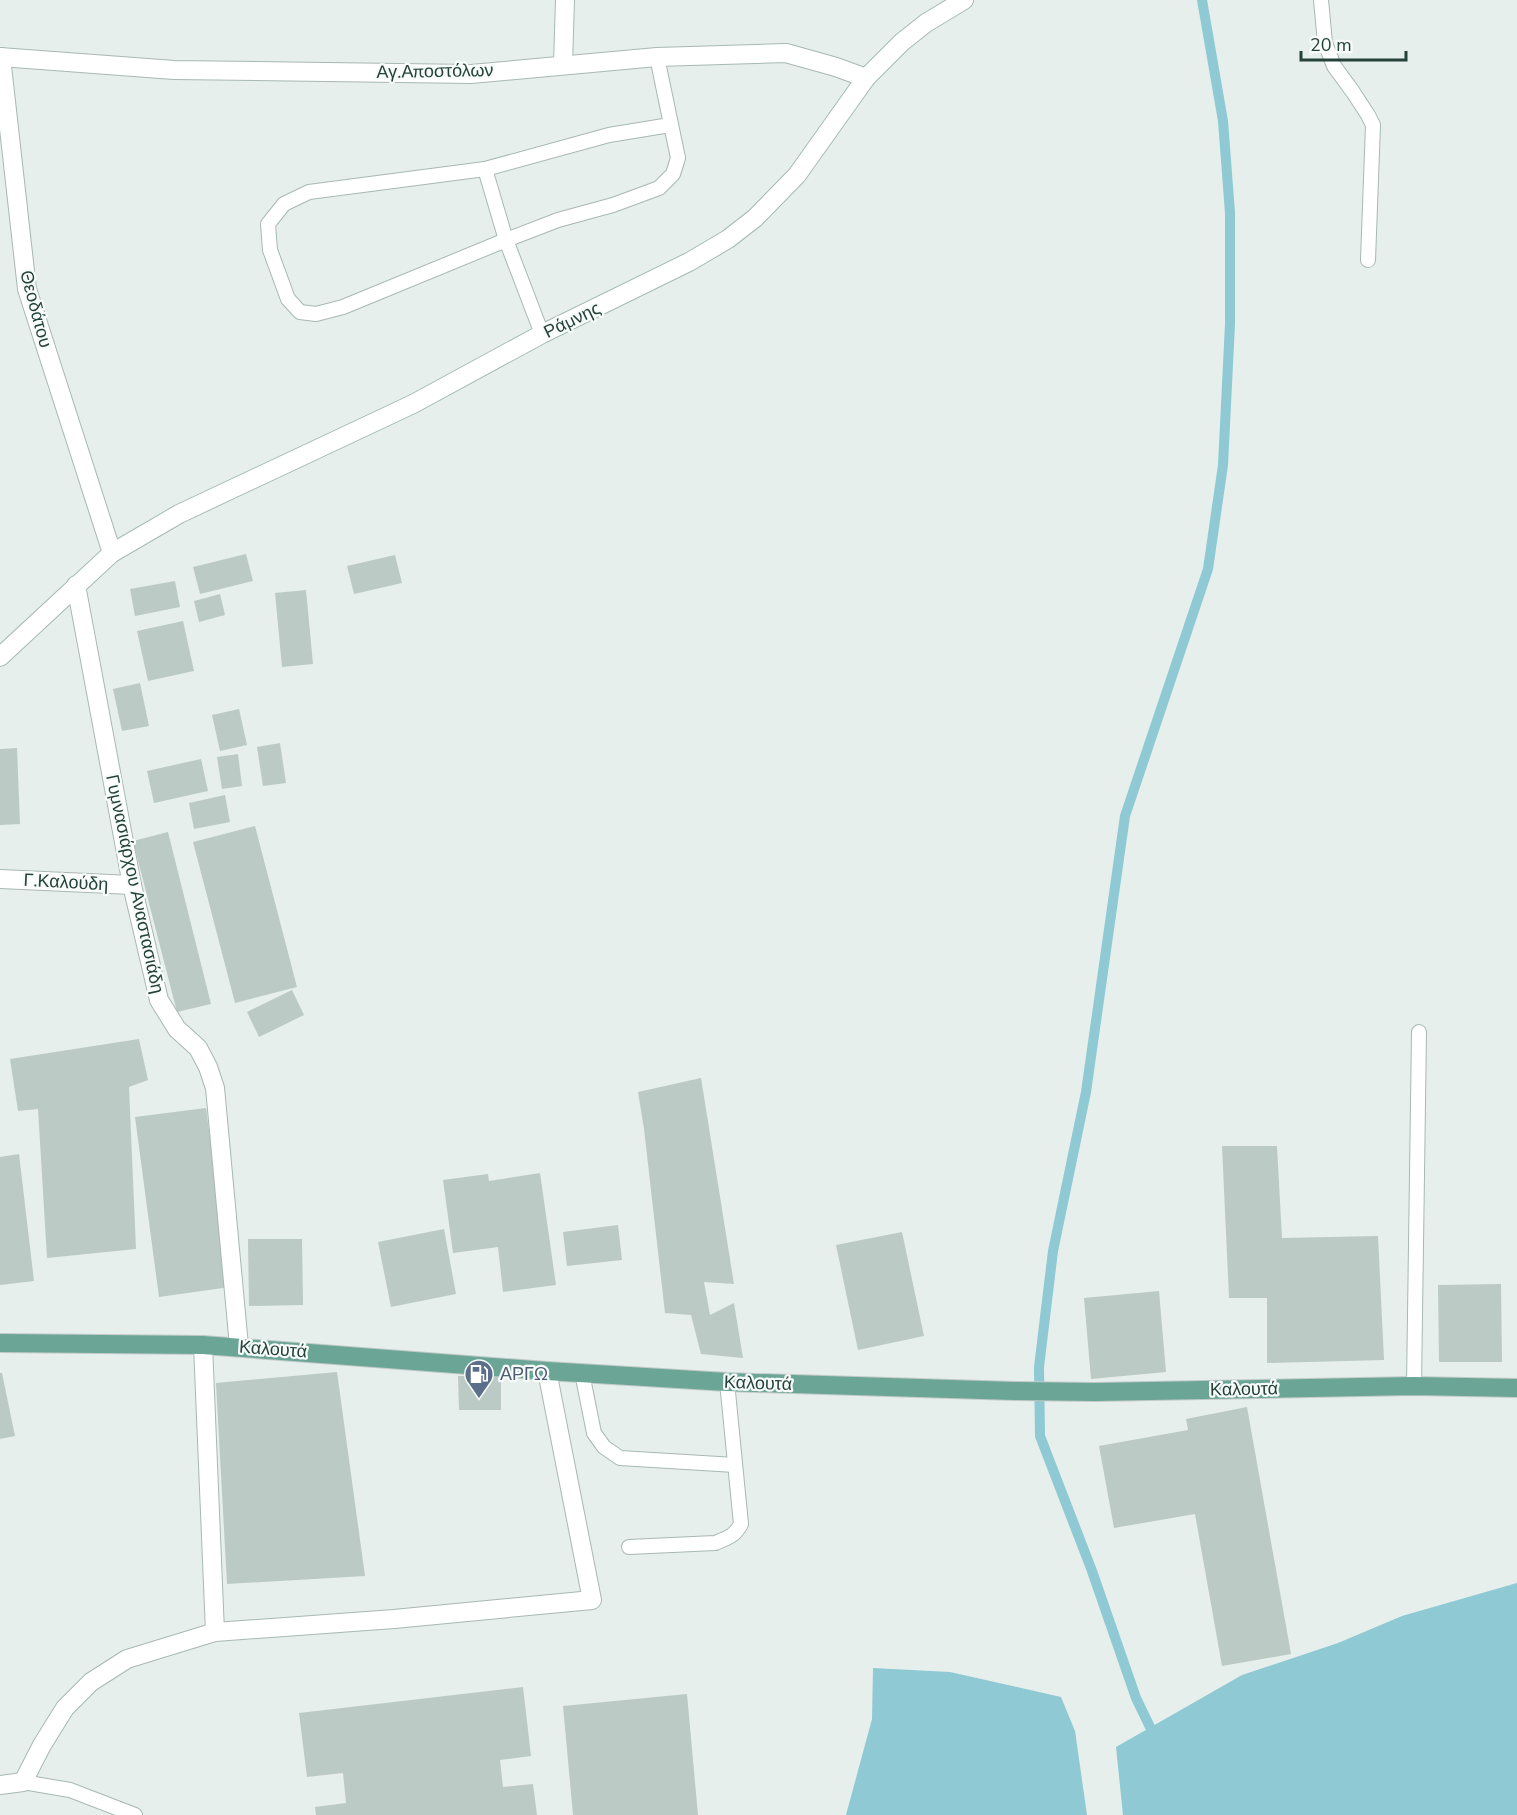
<svg xmlns="http://www.w3.org/2000/svg" width="1517" height="1815" font-family="'Nunito Sans',sans-serif">
  <style>
    .water { fill: #8ec9d4 }
    .lines { fill: none; stroke-linecap: round; stroke-linejoin: round }
    .stream { stroke: #8ec9d4; stroke-width: 10 }
    .building { fill: #bbcac4 }
    .lane-casing { stroke: #a8b8b2; stroke-width: 16 }
    .street-casing { stroke: #a8b8b2; stroke-width: 20 }
    .secondary-casing { stroke: #a4bbb3; stroke-width: 20 }
    .primary-casing { stroke: #c2cac8; stroke-width: 20 }
    .lane { stroke: #fff; stroke-width: 14 }
    .street { stroke: #fff; stroke-width: 18 }
    .secondary { stroke: #fff; stroke-width: 18 }
    .primary { stroke: #6aa596; stroke-width: 18 }
    .labels { text-anchor: middle; dominant-baseline: central; stroke-width: 4.5; stroke-linejoin: round; paint-order: stroke }
    .street-label { font-size: 18px; fill: #24423a; stroke: #f7fbf9 }
    .service-label { font-size: 18px; fill: #4e5e75; stroke: #f7fbf9; text-anchor: start }
  </style>
  <rect width="100%" height="100%" fill="#e6efeb"/>
  <g class="water">
    <path d="M1517,1583v232h-394l-7,-68 126,-72 96,-32 64,-27z"/>
    <path d="M873,1668l77,4 111,25 14,34 12,84h-241l26,-96z"/>
  </g>
  <g class="lines">
    <path class="stream" d="M1150,1727l-14,-29 -44,-127 -52,-135 -1,-69 14,-116 33,-159 39,-276 83,-247 15,-104 7,-141v-111l-7,-92 -21,-121"/>
  </g>
  <g class="building">
    <path d="M246,554l7,27 -53,13 -7,-27z"/>
    <path d="M395,555l7,28 -48,11 -7,-28z"/>
    <path d="M175,581l5,26 -45,9 -5,-27z"/>
    <path d="M306,590l7,74 -31,3 -7,-74z"/>
    <path d="M220,594l5,21 -26,7 -5,-21z"/>
    <path d="M183,621l11,50 -46,10 -11,-50z"/>
    <path d="M140,683l9,43 -27,5 -9,-42z"/>
    <path d="M239,709l8,36 -27,6 -8,-36z"/>
    <path d="M280,743l6,40 -23,3 -6,-39z"/>
    <path d="M17,748l3,76 -20,1v-76z"/>
    <path d="M238,754l4,32 -20,3 -5,-32z"/>
    <path d="M201,759l7,32 -54,12 -7,-32z"/>
    <path d="M225,795l5,27 -36,7 -5,-26z"/>
    <path d="M255,826l42,161 -62,16 -42,-161z"/>
    <path d="M168,832l43,172 -34,8 -44,-171z"/>
    <path d="M292,990l12,25 -45,22 -12,-25z"/>
    <path d="M139,1039l9,41 -19,7 7,162 -89,9 -9,-149 -20,2 -8,-52z"/>
    <path d="M701,1078l33,206 -30,-2 6,33 24,-12 9,55 -42,-4 -10,-39 -26,-2 -21,-184 -6,-37z"/>
    <path d="M206,1108l24,179 -71,10 -24,-180z"/>
    <path d="M1222,1146h55l5,92 96,-2 6,124 -117,3v-65h-38z"/>
    <path d="M19,1154l15,127 -34,4v-128z"/>
    <path d="M540,1173l16,112 -53,7 -5,-45 -45,6 -10,-73 45,-6 1,7z"/>
    <path d="M618,1225l4,35 -55,6 -4,-34z"/>
    <path d="M444,1229l12,65 -65,13 -13,-65z"/>
    <path d="M902,1232l22,104 -66,14 -22,-105z"/>
    <path d="M248,1239h54l1,66 -54,1z"/>
    <path d="M1501,1284l1,78h-63l-1,-77z"/>
    <path d="M1159,1291l7,81 -75,7 -7,-81z"/>
    <path d="M337,1372l28,204 -138,8 -11,-201z"/>
    <path d="M0,1373h2l13,63 -15,3z"/>
    <path d="M458,1376h43v34h-42z"/>
    <path d="M1247,1407l44,247 -69,12 -27,-152 -81,14 -15,-82 89,-16 -2,-11z"/>
    <path d="M523,1687l8,69 -31,4 3,27 30,-3 4,31h-221l-1,-8 31,-4 -3,-30 -36,4 -8,-64z"/>
    <path d="M687,1694l11,121h-125l-10,-109z"/>
  </g>
  <g class="lines">
    <g class="lane-casing">
      <g id="lane">
        <path d="M1321,0l4,43 9,23 19,26 15,23 5,10 -5,135"/>
        <path d="M657,57l21,101 -5,16 -14,14 -46,17 -55,15 -52,20 -163,67 -27,7 -16,-2 -12,-13 -18,-49 -2,-26 16,-20 25,-12 176,-23 124,-34 61,-10"/>
        <path d="M485,169l21,71 36,94"/>
        <path d="M582,1373l12,60 10,14 16,11 115,7"/>
        <path d="M1414,1386l5,-354"/>
        <path d="M629,1547l86,-4c12,-5 20,-7 26,-19l-14,-142"/>
        <path d="M23,1782l47,8 65,25"/>
      </g>
    </g>
    <g class="street-casing">
      <g id="street">
        <path d="M0,57l174,13 297,4 186,-17 129,-4 50,14 30,11"/>
        <path d="M1,57l26,232 85,264"/>
        <path d="M563,64l2,-64"/>
        <path d="M76,585l56,300 27,115 18,29 21,19 10,19 7,21 24,258"/>
        <path d="M0,879l132,6"/>
        <path d="M203,1345l12,287"/>
        <path d="M0,1785l23,-3 19,-37 23,-37 26,-26 36,-23 88,-27 179,-13 198,-19 -45,-229"/>
      </g>
    </g>
    <g class="secondary-casing">
      <path id="secondary" d="M0,657l112,-104 67,-39 234,-110 129,-70 147,-72 39,-23 27,-21 42,-43 69,-97 36,-36 24,-19 38,-23"/>
    </g>
    <g class="primary-casing">
      <path id="primary" d="M0,1343l203,2 344,26 180,11 287,9 81,1 319,-6 103,2"/>
    </g>
    <use href="#lane" class="lane"/>
    <use href="#street" class="street"/>
    <use href="#secondary" class="secondary"/>
    <use href="#primary" class="primary"/>
  </g>
  <defs>
    <g id="fuel-pin" transform="scale(1.5)"><path d="M0 17L-7.5 6A9.5 9.5 0 1 1 7.5 6Z" fill="#5c6f8a" stroke="#f7fbf9"/><path d="M-5.5-6h7V0h2V4h1.3V-2.5L3-4.5l.8-.8L6-3V5H2.5V1h-1V6h-7ZM-4.2-4.7v3.2H.2V-4.7Z" fill="#fff"/></g>
  </defs>
  <g fill-rule="evenodd">
    <use href="#fuel-pin" x="479" y="1374"/>
  </g>
  <g class="labels">
    <g class="street-label">
      <text transform="translate(435 71) rotate(-1)">Αγ.Αποστόλων</text>
      <text transform="translate(36 309) rotate(75)">Θεοδάτου</text>
      <text transform="translate(572 320) rotate(-26)">Ράμνης</text>
      <text transform="translate(66 882) rotate(3)">Γ.Καλούδη</text>
      <text transform="translate(135 884) rotate(78)">Γυμνασιάρχου Αναστασιάδη</text>
      <text transform="translate(273 1349) rotate(4)">Καλουτά</text>
      <text transform="translate(758 1383) rotate(2)">Καλουτά</text>
      <text transform="translate(1244 1389) rotate(-1)">Καλουτά</text>
    </g>
    <g class="service-label">
      <text x="500" y="1374">ΑΡΓΩ</text>
    </g>
  </g>
  <path d="M1301 51v9h105v-9" fill="none" stroke="#24423a" stroke-width="3"/>
  <text x="1310" y="51" font-size="18" fill="#24423a" stroke="#f7fbf9" stroke-width="4.5" paint-order="stroke">20 m</text>
</svg>
